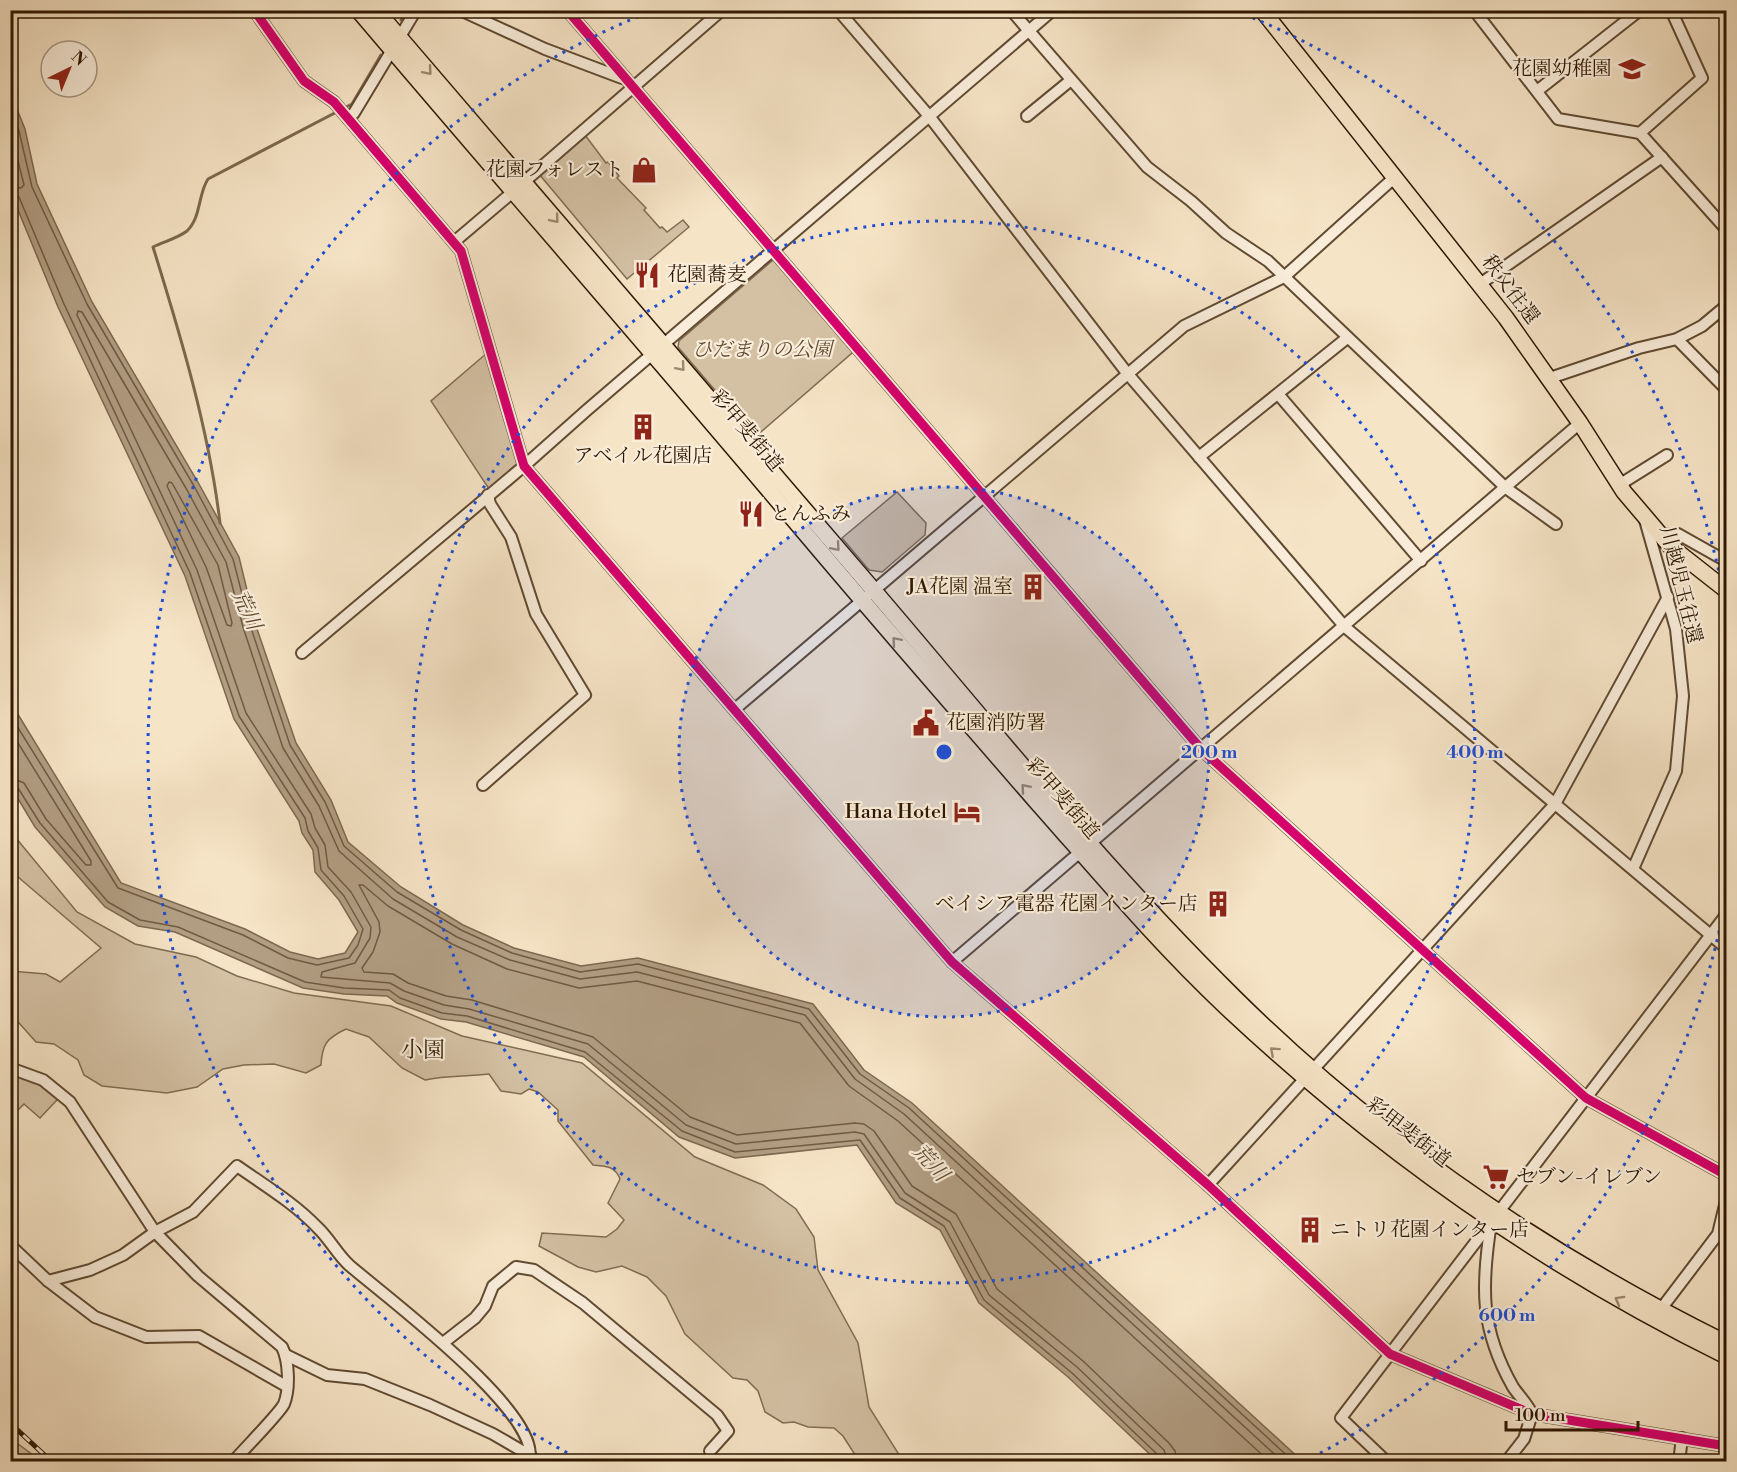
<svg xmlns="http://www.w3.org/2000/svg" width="1737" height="1472" font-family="'Libre Bodoni','Noto Serif JP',serif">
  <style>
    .green { fill: #d4c1a4; stroke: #816c52; stroke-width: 1.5 }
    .water { fill: #b29e83; stroke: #7d684f; stroke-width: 1.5 }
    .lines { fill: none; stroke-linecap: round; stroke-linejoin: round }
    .shore { stroke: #705a42; stroke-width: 1.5 }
    .stream { stroke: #7d684f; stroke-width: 3 }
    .minor-casing { stroke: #604a32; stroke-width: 14 }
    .highway-casing { stroke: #2e1700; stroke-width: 18 }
    .minor { stroke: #f9edda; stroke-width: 10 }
    .highway { stroke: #f6e4c6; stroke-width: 15 }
    .rail-casing { stroke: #2e1700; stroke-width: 5 }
    .rail { stroke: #f9edda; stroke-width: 3; stroke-dasharray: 9; stroke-linecap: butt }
    .cycleway-casing { stroke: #f9edda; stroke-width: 13 }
    .cycleway { stroke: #d6006c; stroke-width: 9 }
    .oneway { stroke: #9c886d }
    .ring { fill: none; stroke: #1d4ed8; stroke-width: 3; stroke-dasharray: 3 6 }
    .labels { text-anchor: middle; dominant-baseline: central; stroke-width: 4.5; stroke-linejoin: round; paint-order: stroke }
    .poi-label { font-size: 20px; fill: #2e1700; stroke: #f9edda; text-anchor: end }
    .street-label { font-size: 20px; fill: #2e1700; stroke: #f9edda }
    .park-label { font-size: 20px; font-style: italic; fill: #604a31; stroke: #f9edda }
    .water-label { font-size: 21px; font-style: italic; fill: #634d34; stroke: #f9edda }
    .quarter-label { font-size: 22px; fill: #2e1700; stroke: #f9edda }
    .centre { fill: #1d4ed8; stroke: #f9edda; stroke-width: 3 }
    .ring-label { font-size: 18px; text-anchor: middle; font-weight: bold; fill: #1d4ed8; stroke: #f9edda; stroke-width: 4.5; stroke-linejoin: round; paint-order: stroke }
  </style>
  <rect width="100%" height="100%" fill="#f6e4c6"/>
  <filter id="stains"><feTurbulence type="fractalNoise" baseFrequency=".00333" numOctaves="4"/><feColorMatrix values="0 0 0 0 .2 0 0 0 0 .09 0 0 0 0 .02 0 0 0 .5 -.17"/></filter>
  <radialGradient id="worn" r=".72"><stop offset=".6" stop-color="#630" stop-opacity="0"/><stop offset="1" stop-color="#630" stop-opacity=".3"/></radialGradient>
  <g class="green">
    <path d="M585,135l21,28 2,-1 11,14 -2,2 29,30 -2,2 16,18 2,-1 5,5 16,-12 6,7 -62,52 -88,-105z"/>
    <path d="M773,260l5,1 75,88 -1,4 -97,84 -77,-90 1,-6z"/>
    <path d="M487,353l32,107 -1,6 -29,23 -58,-88z"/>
    <path d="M897,492l29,31 -1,12 -43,37 -13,-2 -27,-32z"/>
    <path d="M11,832l66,80 58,32 61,13 41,19 57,17 97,13 71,30 120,27 113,94 68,28 33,24 18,28 4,33 40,73 11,64 34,54h-44l-16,-25 -9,-8 -26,-1 -14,-5 -11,1 -18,-11 -7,-21 -11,-11 -14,-2 -48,-44 -19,-38 -19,-19 -25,-11 -26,6 -18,-5 -39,-21 3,-13 64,4 11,-8 7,-9 -16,-17 12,-24c-5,-13 -14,-13 -27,-14l-35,-44v-11l-20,-18 -9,-3 -8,5 -20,-3 -12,-17c-23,3 -42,1 -64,6l-23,-12 -33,-31 -23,-8c-19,9 -24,15 -25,36l-15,8 -32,-9 -30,1 -21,4 -26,18 -30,6 -65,-7 -18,-11 -6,-15 -24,-16 -18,-2 -25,-28v-43l35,3 14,8 41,-34 -90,-77z"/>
    <path d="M11,1073c14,6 38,12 46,27l-17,18 -16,-14 -9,9 -4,-3z"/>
    <path d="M10,1438l31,23h-30z"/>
  </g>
  <path class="water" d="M10,92l15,37 12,55 55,118 107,182 40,73 16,66 41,120 35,57 17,42 53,45 62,38 51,23 67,18 57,-8 175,46 51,66 48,33 390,358h-145l-89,-84 -89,-74 -39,-73 -44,-27 -39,-58 -122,13 -56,-21 -95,-80 -118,-35 -25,-3 -44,-16 -10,-7 -43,-2 -41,-6 -128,-56 -37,-6 -33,-19 -70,-80 -24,-40v-84l110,180 124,46 45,23 28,7 27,-6 13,-21 -19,-32 -24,-28 -2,-22 -11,-17 -3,-12 -65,-102 -49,-143 -127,-269 -47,-114z"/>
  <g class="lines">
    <g class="shore">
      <path d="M10,108l9,23 13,56 55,117 107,182 39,73 17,66 40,120 35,57 19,44 53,46 64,38 51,23 68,19 58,-8 171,45 51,65 49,34 385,354"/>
      <path d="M10,129l14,56 -3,3 -11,-2"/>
      <path d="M10,193l9,4 45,107 126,269 49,143 66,102 3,13 10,17 3,22 23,26 19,33 -5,16 -9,13 -32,7 -29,-7 -45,-23 -125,-47 -108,-173"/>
      <path d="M169,482l3,1 46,82 14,58 -1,3 -4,-1 -21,-58 -39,-81z"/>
      <path d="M10,730l81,131v4h-5l-40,-46 -22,-36 -14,-6"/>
      <path d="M10,785l8,3 22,35 68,79 32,18 38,7 127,55 39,6 45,2 11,8 42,15 25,3 118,36 97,79 53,21 125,-12 40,58 44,28 40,74 88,73 86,82 2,7"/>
      <path d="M1168,1462l-4,-12 -87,-83 -88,-72 -39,-73 -45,-29 -41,-59 -9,-2 -119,12 -50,-19 -98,-81 -119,-35 -25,-4 -40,-14 -14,-8 -69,-6 1,-5 33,-9 15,-25 1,-11 -20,-35 -23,-25 -3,-22 -10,-17 -4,-14 -65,-101 -49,-143 -120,-255 1,-4 4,1 105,178 39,72 17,65 40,121 36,58 20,45 54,48 64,38 53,23 70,19 57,-7 168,43 50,64 49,35 379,348"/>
      <path d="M1177,1462l-2,-11 -6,-8 -86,-82 -86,-72 -41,-75 -44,-28 -38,-55 -10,-7 -9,-1 -118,12 -47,-18 -97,-80 -121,-37 -26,-4 -38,-13 -15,-9 -29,-2 -2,-4 11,-16 7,-20 -1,-10 -20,-37h4l25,21 64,38 55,25 72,19 58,-7 163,42 49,63 49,35 372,341"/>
    </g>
    <g class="stream">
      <path d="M401,20l6,-10"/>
      <path d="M220,523c-11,-93 -39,-186 -67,-276 10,-5 25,-9 34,-16 14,-13 11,-37 21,-52l144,-75 29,-49"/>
    </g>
    <g class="minor-casing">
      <g id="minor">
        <path d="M254,10l50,71 30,21 127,149 63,215 428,496 256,223 182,169 142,60 194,32"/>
        <path d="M460,10l85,39 77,29"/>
        <path d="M567,10l634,739 385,349 140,77"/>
        <path d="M838,10l91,106 198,257 218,254 381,321"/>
        <path d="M1011,10l136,157 44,34 35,32 42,28 238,227 50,36"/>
        <path d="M1474,10l84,109 82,14"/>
        <path d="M1671,10l31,68 -62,55 86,96"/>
        <path d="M1537,91l103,-81"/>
        <path d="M1027,116l44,-36"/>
        <path d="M348,118l6,-5 62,-103"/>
        <path d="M524,182l198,-172"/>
        <path d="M454,242l60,-51"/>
        <path d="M1480,284l182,-127"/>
        <path d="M1677,339l49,50"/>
        <path d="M1550,378l89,-30 38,-9 25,-13 24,-20"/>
        <path d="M1278,394l143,167"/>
        <path d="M1199,457l148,-119"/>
        <path d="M1619,485l48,-30"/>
        <path d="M1660,535l18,-1 48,27"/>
        <path d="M302,653l222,-187 63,-56 466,-400"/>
        <path d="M735,709l449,-383 100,-49 111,-100"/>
        <path d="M483,785l102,-90 -49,-81 -25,-77 -21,-33 -2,-9"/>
        <path d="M1633,869l43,-98 7,-75 -7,-67 -31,-109"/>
        <path d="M952,962l628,-539"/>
        <path d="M10,1068l33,12 27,22 85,130 43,44 84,71c7,14 8,42 2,57 -5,10 -41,46 -51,58"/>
        <path d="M1208,1185l347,-381 113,-207"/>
        <path d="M1491,1223c-10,64 -11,106 22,164 6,9 14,16 19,27l-8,25 -18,23"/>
        <path d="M10,1245l38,36 47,36 51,20 53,-1 87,50"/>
        <path d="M48,1281l42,-11 33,-15 32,-23 38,-20 44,-46c27,19 57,37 80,61 12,11 20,27 32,38 32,28 200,153 179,197"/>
        <path d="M1661,1309l57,-75 8,-33"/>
        <path d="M443,1343l32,-25 10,-12 8,-20 23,-19 18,3 49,33 134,112 11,16 -18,20"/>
        <path d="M286,1355l41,20 38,4 65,26 63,29 38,22"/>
        <path d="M1387,1462l-46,-44 385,-503"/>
        <path d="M1679,1462l3,-24"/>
      </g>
    </g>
    <g class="highway-casing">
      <g id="highway">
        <path d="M358,10c145,171 292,339 436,510 79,94 160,187 241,280 62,70 123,143 191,207 149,140 317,259 500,349"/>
        <path d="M376,10c165,192 330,384 494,576 119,139 233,282 363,410 143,142 313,258 493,347"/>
        <path d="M1262,10l244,308 74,105 44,69 46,54 56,44"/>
      </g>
    </g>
    <use href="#minor" class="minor"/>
    <use href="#highway" class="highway"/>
    <g class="rail-casing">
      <path id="rail" d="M10,1423l42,39"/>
    </g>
    <use href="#rail" class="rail"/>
    <g class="cycleway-casing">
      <g id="cycleway">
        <path d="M254,10l50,71 30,21 127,149 63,215 428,496 256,223 182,169 142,60 194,32"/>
        <path d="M567,10l634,739 385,349 140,77"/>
      </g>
    </g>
    <use href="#cycleway" class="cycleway"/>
  </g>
  <defs><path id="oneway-chevron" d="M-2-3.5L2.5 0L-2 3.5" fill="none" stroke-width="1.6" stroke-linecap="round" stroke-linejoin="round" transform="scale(1.5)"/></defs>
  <g class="oneway">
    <use href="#oneway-chevron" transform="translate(428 71) rotate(49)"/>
    <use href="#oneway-chevron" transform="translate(555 219) rotate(50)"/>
    <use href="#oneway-chevron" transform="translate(681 367) rotate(49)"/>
    <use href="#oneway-chevron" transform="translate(836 547) rotate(49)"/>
    <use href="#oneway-chevron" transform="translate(896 641) rotate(-131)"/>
    <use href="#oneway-chevron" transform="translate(1025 788) rotate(-131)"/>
    <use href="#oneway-chevron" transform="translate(1274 1051) rotate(-138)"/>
    <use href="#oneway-chevron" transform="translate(1619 1300) rotate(-151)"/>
  </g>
  <circle cx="944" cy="752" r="265" fill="#1d4ed8" fill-opacity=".12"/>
  <g class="ring">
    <circle cx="944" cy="752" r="265"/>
    <circle cx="944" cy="752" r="531"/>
    <path d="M1725 904A796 796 0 0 1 1305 1461M583 1461A796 796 0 0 1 652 11M1236 11A796 796 0 0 1 1725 600"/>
  </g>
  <defs>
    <g id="school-bare" transform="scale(2.07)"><path d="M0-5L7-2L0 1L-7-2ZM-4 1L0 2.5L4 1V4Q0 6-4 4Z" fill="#8f2418" stroke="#f9edda" stroke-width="2.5" paint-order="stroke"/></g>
    <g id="shop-bare" transform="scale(2.07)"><path d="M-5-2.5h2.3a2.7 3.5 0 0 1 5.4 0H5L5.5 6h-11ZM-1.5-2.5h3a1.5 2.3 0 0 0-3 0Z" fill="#8f2418" stroke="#f9edda" stroke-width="2.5" paint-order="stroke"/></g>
    <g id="restaurant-bare" transform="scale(2.07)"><path d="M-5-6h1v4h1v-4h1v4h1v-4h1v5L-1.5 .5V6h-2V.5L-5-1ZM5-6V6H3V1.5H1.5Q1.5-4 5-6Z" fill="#8f2418" stroke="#f9edda" stroke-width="2.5" paint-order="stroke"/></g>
    <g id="building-bare" transform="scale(2.07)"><path d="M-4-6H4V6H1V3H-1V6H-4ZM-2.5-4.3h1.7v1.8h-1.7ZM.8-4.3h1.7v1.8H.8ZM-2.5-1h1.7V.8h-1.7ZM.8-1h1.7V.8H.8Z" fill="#8f2418" stroke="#f9edda" stroke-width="2.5" paint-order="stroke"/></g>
    <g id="civic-bare" transform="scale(2.07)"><path d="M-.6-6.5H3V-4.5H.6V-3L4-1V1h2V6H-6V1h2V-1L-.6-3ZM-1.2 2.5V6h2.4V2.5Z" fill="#8f2418" stroke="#f9edda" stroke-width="2.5" paint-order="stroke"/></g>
    <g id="hotel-bare" transform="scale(2.07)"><path d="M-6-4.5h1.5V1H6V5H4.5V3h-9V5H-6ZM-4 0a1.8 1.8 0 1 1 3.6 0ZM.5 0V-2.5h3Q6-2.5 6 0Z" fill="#8f2418" stroke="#f9edda" stroke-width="2.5" paint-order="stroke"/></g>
    <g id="supermarket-bare" transform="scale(2.07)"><path d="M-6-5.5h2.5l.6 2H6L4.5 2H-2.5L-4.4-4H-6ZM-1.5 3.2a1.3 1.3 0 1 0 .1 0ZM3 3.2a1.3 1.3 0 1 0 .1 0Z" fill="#8f2418" stroke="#f9edda" stroke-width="2.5" paint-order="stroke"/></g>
  </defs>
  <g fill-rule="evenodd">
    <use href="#school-bare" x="1632" y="69"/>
    <use href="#shop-bare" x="644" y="170"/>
    <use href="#restaurant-bare" x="647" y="275"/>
    <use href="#building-bare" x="643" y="427"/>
    <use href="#restaurant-bare" x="751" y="514"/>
    <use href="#building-bare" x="1033" y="587"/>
    <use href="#civic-bare" x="926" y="723"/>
    <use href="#hotel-bare" x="967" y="812"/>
    <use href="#building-bare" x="1218" y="904"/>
    <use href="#supermarket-bare" x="1496" y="1177"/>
    <use href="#building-bare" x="1310" y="1230"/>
  </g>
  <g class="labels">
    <g class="poi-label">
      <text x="1612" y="69">花園幼稚園</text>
      <text x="624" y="170">花園フォレスト</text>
      <text x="667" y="275" text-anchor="start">花園蕎麦</text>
      <text x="643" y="456" text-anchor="middle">アベイル花園店</text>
      <text x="771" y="514" text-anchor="start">とんふみ</text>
      <text x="1013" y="587">JA花園 温室</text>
      <text x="946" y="723" text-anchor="start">花園消防署</text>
      <text x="947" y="812">Hana Hotel</text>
      <text x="1198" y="904">ベイシア電器 花園インター店</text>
      <text x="1516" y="1177" text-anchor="start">セブン-イレブン</text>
      <text x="1330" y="1230" text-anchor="start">ニトリ花園インター店</text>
    </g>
    <g class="street-label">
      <text transform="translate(1510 290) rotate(53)">秩父往還</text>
      <text transform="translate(746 431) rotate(50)">彩甲斐街道</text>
      <text transform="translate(1680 585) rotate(76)">川越児玉往還</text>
      <text transform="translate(1062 799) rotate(49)">彩甲斐街道</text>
      <text transform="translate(1408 1133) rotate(38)">彩甲斐街道</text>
    </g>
    <g class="park-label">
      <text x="762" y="350">ひだまりの公園</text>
    </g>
    <g class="water-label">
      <text transform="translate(246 610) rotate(65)">荒川</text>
      <text transform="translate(930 1163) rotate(48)">荒川</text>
    </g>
    <g class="quarter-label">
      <text x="423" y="1050">小園</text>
    </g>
  </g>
  <circle cx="944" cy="752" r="9" class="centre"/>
  <g class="ring-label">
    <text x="1209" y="758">200 m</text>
    <text x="1475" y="758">400 m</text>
    <text x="1507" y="1321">600 m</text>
  </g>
  <rect width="1737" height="1472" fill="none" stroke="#f6e4c6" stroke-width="36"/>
  <rect x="12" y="12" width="1713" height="1448" fill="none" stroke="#2e1700" stroke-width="3"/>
  <rect x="18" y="18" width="1701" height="1436" fill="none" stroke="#2e1700" stroke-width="1.5"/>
  <g transform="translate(69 69) rotate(43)"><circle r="28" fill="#f9edda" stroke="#a89783" stroke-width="1.5"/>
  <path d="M0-4.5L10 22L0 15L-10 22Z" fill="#8f2418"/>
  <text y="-9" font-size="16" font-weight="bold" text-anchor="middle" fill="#2e1700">N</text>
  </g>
  <path d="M1506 1421v9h132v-9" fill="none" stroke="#2e1700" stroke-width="3"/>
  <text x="1515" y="1421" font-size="18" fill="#2e1700" stroke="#f9edda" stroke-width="4.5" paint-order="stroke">100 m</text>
  <rect width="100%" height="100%" filter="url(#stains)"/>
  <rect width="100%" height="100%" fill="url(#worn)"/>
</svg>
